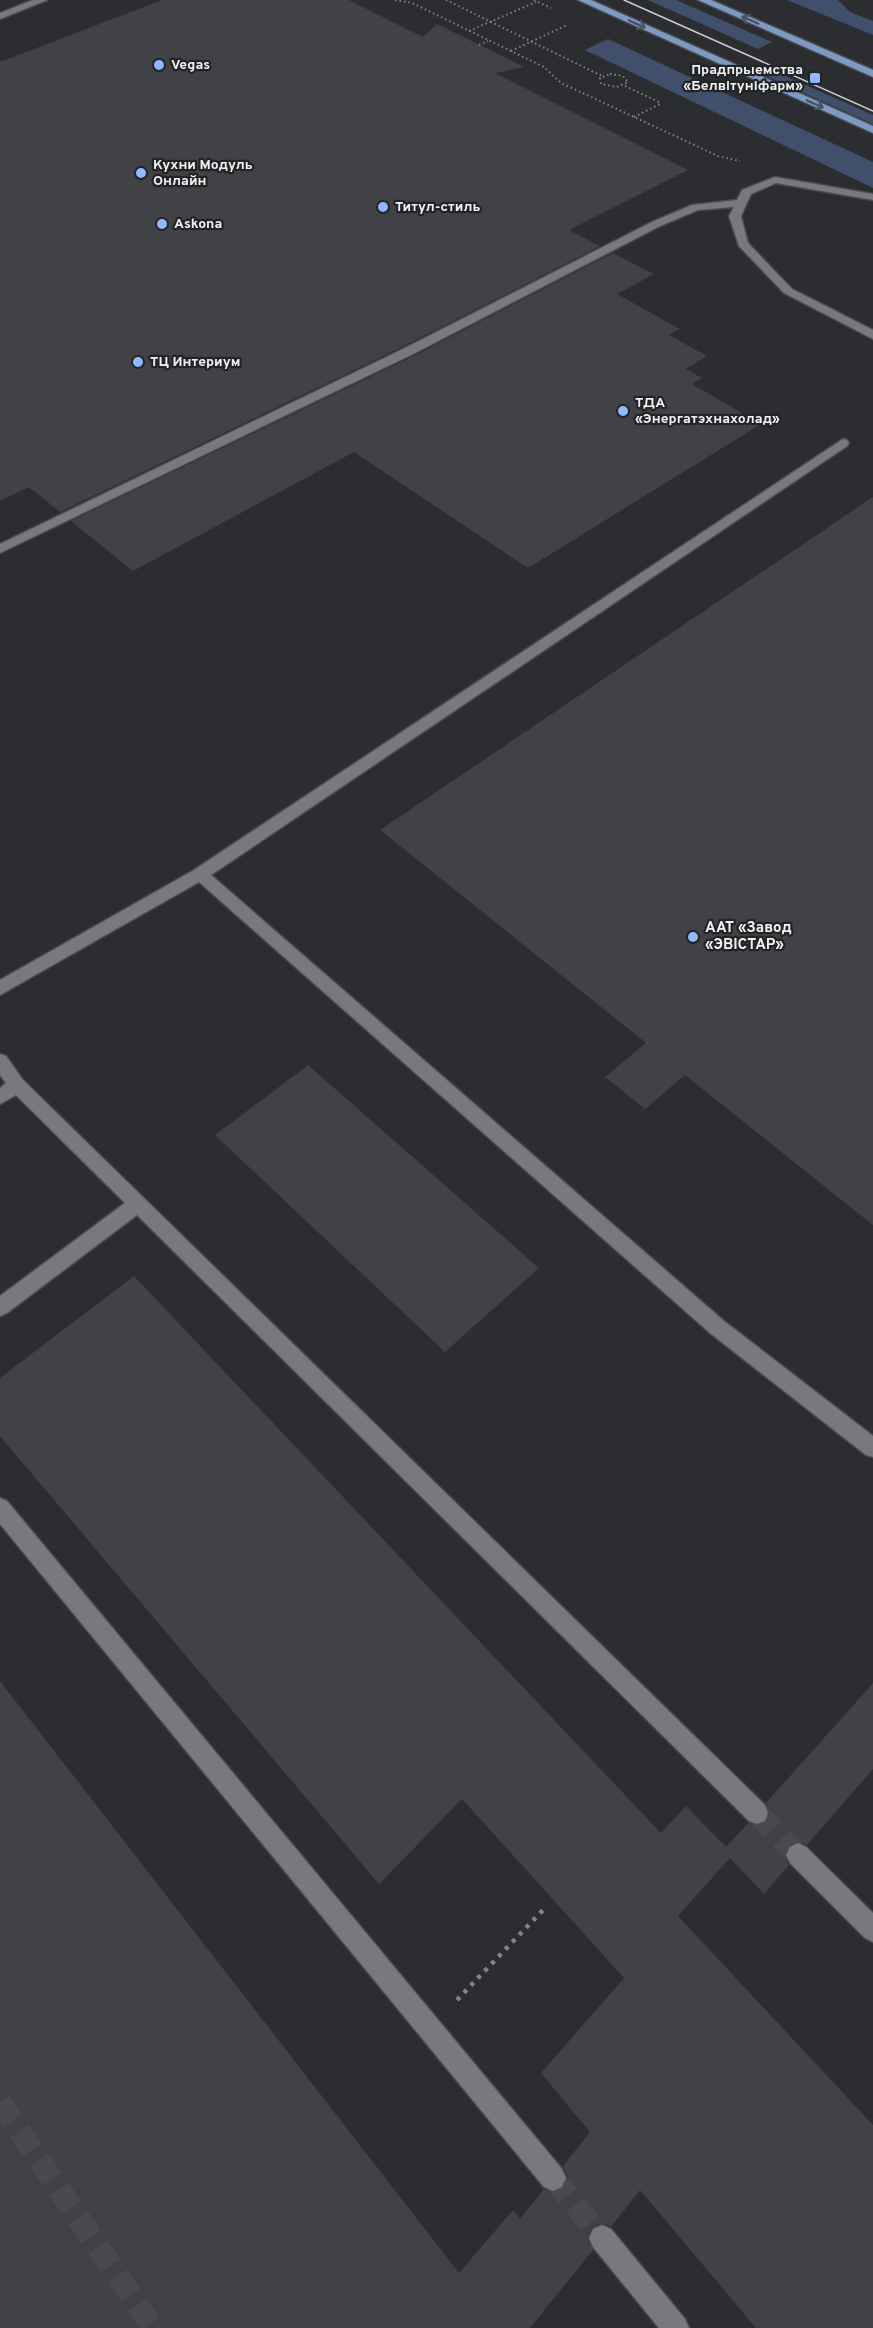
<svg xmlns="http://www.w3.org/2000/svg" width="873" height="2328" font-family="Overpass,sans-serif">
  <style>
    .green { fill: #40506a }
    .building { fill: #404245 }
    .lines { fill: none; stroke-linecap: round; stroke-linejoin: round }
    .minor-tunnel { stroke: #494a4d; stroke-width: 23; stroke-dasharray: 23 12; stroke-linecap: butt }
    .minor-casing { stroke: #494b4d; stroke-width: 3 }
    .major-casing { stroke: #494b4d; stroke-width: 3 }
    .path-far1 { stroke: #838486; stroke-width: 2; stroke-dasharray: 1.5 3; stroke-linecap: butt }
    .path { stroke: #838486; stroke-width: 4.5; stroke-dasharray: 4 6; stroke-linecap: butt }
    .minor { fill: #77797c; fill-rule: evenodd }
    .major { fill: #7f99c5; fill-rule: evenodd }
    .tram { stroke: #cecfd2; stroke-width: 1.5 }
    .oneway { stroke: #475366 }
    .poi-dot { fill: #8fb8fd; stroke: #222426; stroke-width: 2 }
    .labels { text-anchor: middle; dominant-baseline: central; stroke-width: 4.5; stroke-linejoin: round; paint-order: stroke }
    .far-poi-label { font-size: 14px; font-weight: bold; fill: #f0f1f3; stroke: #222426; text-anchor: start }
    .poi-label { font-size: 15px; font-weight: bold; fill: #f0f1f3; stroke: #222426; text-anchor: start }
  </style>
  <rect width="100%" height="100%" fill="#2c2d30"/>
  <g class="green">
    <path d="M648,0h28l96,42 -14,7z"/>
    <path d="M787,0h51l12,12 23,9v14z"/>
    <path d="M608,39l265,123v26l-288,-138z"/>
    <path d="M761,65l112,50v9l-122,-55z"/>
  </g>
  <g class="building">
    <path d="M162,0h187l74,37 14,-13 87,43 -29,6 193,97 -119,60 31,16 -196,100 -344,166 -31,-25 -29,14v-439z"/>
    <path d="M613,253l41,21 -37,20 63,35 -11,6 38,21 -21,13 16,9 -10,6 69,40 -233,144 -174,-116 -221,119 -62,-50 343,-165z"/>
    <path d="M873,497v728l-188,-150 -40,34 -40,-32 41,-34 -266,-213z"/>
    <path d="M308,1065l231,203 -94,84 -230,-217z"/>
    <path d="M134,1276l527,557 25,-27 40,41 22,-24 8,3 10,-3 4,-9 -4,-11 107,-120v86l-66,76 -10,-4 -9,5 -4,10 5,9 -25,29 -34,-36 -52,58 195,209v203h-117l-116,-138 -29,37 -10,-4 -10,5 -4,11 6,11 -63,78h-530v-647l459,592 54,-63 7,9 24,-30 10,4 10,-5 4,-11 -5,-11 27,-34 -49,-59 83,-95 -162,-179 -83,85 -379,-448v-58z"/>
  </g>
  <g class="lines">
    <g class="minor-tunnel">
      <path d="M757,1813l41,42"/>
      <path d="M0,2102l153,226"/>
      <path d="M553,2178l49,60"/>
    </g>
    <g class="minor-casing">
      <g id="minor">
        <path d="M33,0h14l-47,19v-6z"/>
        <path d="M775,177l98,17v6l-97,-17 -25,11 -10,22 7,27 44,46 81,41v9l-89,-46 -45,-47 -10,-30 5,-9 -36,3 -38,16 -247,128 -413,199v-9l405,-196 247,-126 40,-17 45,-5 5,-10z"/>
        <path d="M843,439l4,1 2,3 -2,3 -636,429 513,446 149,115v21l-7,-2 -156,-122 -511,-451 -199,113v-15l194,-110z"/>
        <path d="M0,1054l6,2 17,24 742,725 3,8 -3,8 -8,3 -8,-3 -612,-606 -130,98 -7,3v-20l125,-93 -109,-108 -16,9v-16l6,-5 -6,-8z"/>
        <path d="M0,1498l7,3 555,668 4,9 -4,9 -9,4 -9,-4 -544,-663z"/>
        <path d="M798,1843l8,4 67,66v29l-8,-4 -75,-75 -4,-8 4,-8z"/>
        <path d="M602,2225l9,4 74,90 4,9h-30l-66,-81 -4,-9 4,-9z"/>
      </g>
    </g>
    <g class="major-casing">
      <g id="major">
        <path d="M578,0h13l282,126v7z"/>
        <path d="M698,0h13l162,70v7z"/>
      </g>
    </g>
    <g class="path-far1">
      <path d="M395,0l17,3 132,64 17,16 157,73 22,5"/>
      <path d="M446,0l156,76"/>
      <path d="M534,0l17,8"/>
      <path d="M469,31l67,-29"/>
      <path d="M479,45l9,-4"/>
      <path d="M511,51l56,-26"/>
      <path d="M610,74l13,2 5,6 -11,5 -16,-3 -1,-6z"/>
      <path d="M625,86l36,17"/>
      <path d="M634,117l26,-13"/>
    </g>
    <path class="path" d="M457,2000l87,-91"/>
    <use href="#minor" class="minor"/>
    <use href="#major" class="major"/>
    <path class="tram" d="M624,0l249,111"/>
  </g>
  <defs><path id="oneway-shaft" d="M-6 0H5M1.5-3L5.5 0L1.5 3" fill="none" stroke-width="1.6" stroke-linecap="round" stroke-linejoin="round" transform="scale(1.5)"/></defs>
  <g class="oneway">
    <use href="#oneway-shaft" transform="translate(750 20) rotate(-156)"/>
    <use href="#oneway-shaft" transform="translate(637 24) rotate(24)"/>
    <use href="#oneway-shaft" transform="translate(815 104) rotate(24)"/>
  </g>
  <g class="poi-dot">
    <circle cx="159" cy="65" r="6"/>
    <rect x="809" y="72" width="12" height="12" rx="3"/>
    <circle cx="141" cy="173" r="6"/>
    <circle cx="383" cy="207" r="6"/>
    <circle cx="162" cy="224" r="6"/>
    <circle cx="138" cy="362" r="6"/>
    <circle cx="623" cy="411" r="6"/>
    <circle cx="693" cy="937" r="6"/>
  </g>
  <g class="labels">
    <g class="far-poi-label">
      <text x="171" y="65">Vegas</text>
      <text x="803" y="70" text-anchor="end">Прадпрыемства<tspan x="803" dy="16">«Белвітуніфарм»</tspan></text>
      <text x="153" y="165">Кухни Модуль<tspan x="153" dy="16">Онлайн</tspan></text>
      <text x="395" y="207">Титул-cтиль</text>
      <text x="174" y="224">Askona</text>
      <text x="150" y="362">ТЦ Интериум</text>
      <text x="635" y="403">ТДА<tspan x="635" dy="16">«Энергатэхнахолад»</tspan></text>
    </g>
    <g class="poi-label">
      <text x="705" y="928">ААТ «Завод<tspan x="705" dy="17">«ЭВІСТАР»</tspan></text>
    </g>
  </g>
</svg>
